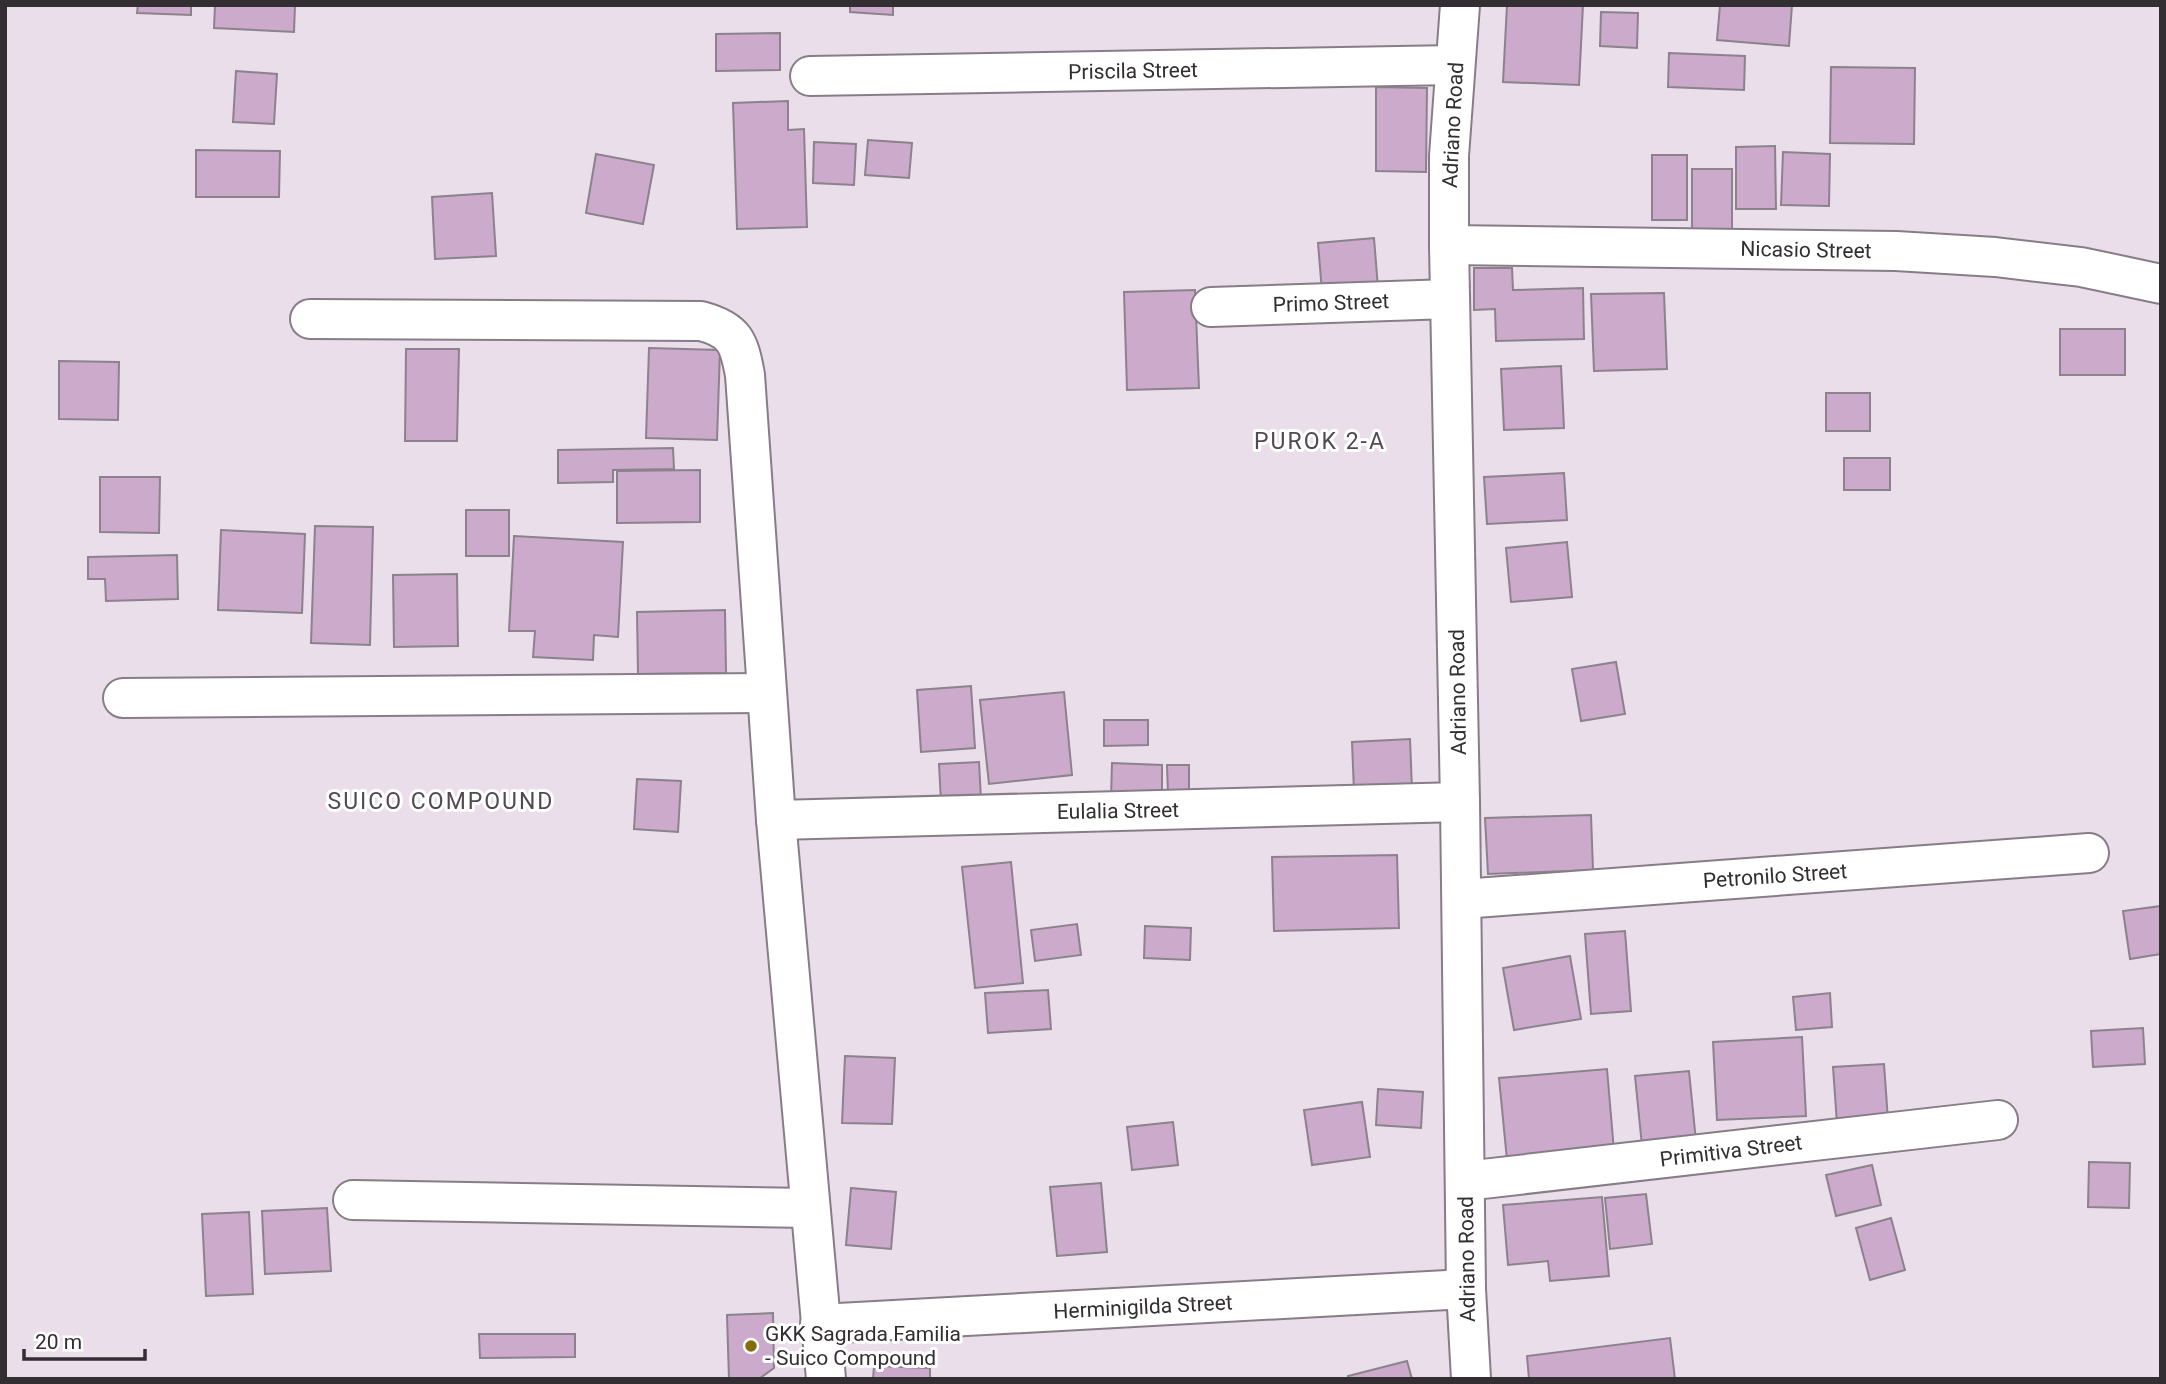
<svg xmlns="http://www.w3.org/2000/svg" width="2166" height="1384" font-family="Roboto,sans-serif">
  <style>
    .building { fill: #cbaacb; stroke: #8c828c; stroke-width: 2 }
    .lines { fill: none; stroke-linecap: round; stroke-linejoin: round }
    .minor-casing { stroke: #877d87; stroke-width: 42 }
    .minor { stroke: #fff; stroke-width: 38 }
    .poi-dot { fill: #866b08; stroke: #fff; stroke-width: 2.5 }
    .labels { text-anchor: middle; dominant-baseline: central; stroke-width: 6; stroke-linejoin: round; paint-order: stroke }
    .street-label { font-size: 21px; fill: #322e32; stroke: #fff }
    .poi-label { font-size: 21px; fill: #322e32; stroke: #fff; text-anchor: start }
    .neighbourhood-label { font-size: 23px; letter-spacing: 2px; fill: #524951; stroke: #fff }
  </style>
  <rect width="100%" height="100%" fill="#e9dee9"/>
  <g class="building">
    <path d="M138,5h53v10l-54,-2z"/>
    <path d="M215,5h80l-1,27 -80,-4z"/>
    <path d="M850,5h43v10l-43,-3z"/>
    <path d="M1507,5h76l-4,80 -76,-3z"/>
    <path d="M1720,5h72l-3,41 -72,-6z"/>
    <path d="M1601,12l37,1 -1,35 -37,-2z"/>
    <path d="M780,33v37l-64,1v-37z"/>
    <path d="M1669,53l76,3 -1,34 -76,-3z"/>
    <path d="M1831,67l84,1 -1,76 -84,-1z"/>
    <path d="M236,71l41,3 -3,50 -41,-2z"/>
    <path d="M1376,87l51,1 -1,84 -50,-1z"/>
    <path d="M788,101v29l16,-1 3,98 -70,2 -4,-126z"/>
    <path d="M868,140l44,3 -3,35 -44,-3z"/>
    <path d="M814,142l42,2 -2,41 -41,-2z"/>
    <path d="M1775,146l1,63h-40v-62z"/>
    <path d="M196,150l84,1 -1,46h-83z"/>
    <path d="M1783,152l47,2 -1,52 -48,-1z"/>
    <path d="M596,154l58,11 -11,59 -57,-11z"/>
    <rect x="1652" y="155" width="35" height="65"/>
    <rect x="1692" y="169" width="40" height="60"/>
    <path d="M492,193l4,63 -61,3 -3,-62z"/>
    <path d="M1374,238l4,50 -56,4 -4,-49z"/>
    <path d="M1474,268h38l1,22 70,-2 1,51 -88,2 -1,-32 -21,1z"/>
    <path d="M1195,290l4,98 -72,2 -3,-98z"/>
    <path d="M1664,293l3,76 -73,2 -3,-77z"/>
    <rect x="2060" y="329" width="65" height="46"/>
    <path d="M649,348l71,2 -3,90 -71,-2z"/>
    <path d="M406,349h53l-2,92h-52z"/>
    <path d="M59,361l60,1 -1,58 -59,-1z"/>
    <path d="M1561,366l3,62 -60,2 -3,-61z"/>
    <rect x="1826" y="393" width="44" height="38"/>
    <path d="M673,448l1,21 -61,1v12l-55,1v-33z"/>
    <rect x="1844" y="458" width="46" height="32"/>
    <path d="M700,470v52l-83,1v-52z"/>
    <path d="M1564,473l3,47 -80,4 -3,-47z"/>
    <path d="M100,477h60l-1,56 -59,-1z"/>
    <rect x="466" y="510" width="43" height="46"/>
    <path d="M315,526l58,1 -3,118 -59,-2z"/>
    <path d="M221,530l84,4 -3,79 -84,-3z"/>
    <path d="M514,536l109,6 -5,95 -24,-2 -1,25 -60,-3 2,-26h-26z"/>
    <path d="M1567,542l5,55 -61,5 -5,-54z"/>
    <path d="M177,555l1,44 -72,2 -1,-22h-17v-22z"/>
    <path d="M457,574l1,72 -64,1 -1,-72z"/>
    <path d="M725,610l1,63 -88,1 -1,-62z"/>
    <path d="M1616,662l9,52 -44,7 -9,-52z"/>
    <path d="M971,686l4,62 -54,4 -4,-62z"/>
    <path d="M1064,692l8,83 -83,9 -9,-84z"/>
    <path d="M1104,720h44v25l-44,1z"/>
    <path d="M1410,739l2,51 -58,2 -2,-50z"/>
    <path d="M979,762l2,37 -40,3 -2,-38z"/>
    <path d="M1112,763l50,2v33h-51z"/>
    <path d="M1167,765h22v28l-21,1z"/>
    <path d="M637,779l44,2 -3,51 -44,-3z"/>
    <path d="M1591,815l2,55 -105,4 -3,-56z"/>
    <path d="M1397,855l2,73 -125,3 -2,-74z"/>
    <path d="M1011,862l12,121 -48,5 -13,-121z"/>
    <path d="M2161,906v48l-31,5 -7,-48z"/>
    <path d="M1077,924l4,31 -46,6 -4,-31z"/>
    <path d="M1145,926l46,2 -1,32 -46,-2z"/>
    <path d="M1625,931l6,80 -40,3 -6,-80z"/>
    <path d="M1570,956l11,63 -67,11 -11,-62z"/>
    <path d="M1048,990l3,39 -63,4 -3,-40z"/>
    <path d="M1830,993l2,34 -36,3 -3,-33z"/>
    <path d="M2143,1028l2,36 -52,3 -2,-36z"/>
    <path d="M1802,1037l4,79 -89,4 -4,-78z"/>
    <path d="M845,1056l50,2 -3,66 -50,-1z"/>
    <path d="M1884,1064l4,56 -51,4 -4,-57z"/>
    <path d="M1607,1069l7,82 -107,9 -8,-82z"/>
    <path d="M1689,1071l7,70 -54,5 -7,-70z"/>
    <path d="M1378,1089l45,3 -2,36 -45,-3z"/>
    <path d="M1362,1102l8,55 -58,8 -8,-55z"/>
    <path d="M1173,1122l5,43 -46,5 -5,-43z"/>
    <path d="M2089,1162l41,1 -1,45 -41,-1z"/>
    <path d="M1872,1165l9,40 -45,11 -10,-41z"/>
    <path d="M1101,1183l6,69 -50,4 -7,-69z"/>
    <path d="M851,1188l45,4 -5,57 -45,-4z"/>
    <path d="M1646,1194l6,50 -42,5 -5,-51z"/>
    <path d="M1602,1197l7,79 -59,5 -2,-20 -40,4 -5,-60z"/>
    <path d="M327,1208l4,63 -66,3 -3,-63z"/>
    <path d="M249,1212l4,82 -47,2 -4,-82z"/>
    <path d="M1891,1218l14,52 -35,10 -14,-52z"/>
    <path d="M773,1313l1,55 -15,11h-30l-2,-64z"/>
    <path d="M479,1334h96v23l-95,1z"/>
    <path d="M1670,1338l5,41h-146l-2,-23z"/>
    <path d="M1407,1361l5,18h-64v-3z"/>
    <path d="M874,1366l56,2v11h-57z"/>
  </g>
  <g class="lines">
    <g class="minor-casing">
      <g id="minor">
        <path d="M1460,5l-11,151v89l11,557 6,487 5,90"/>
        <path d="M810,76l645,-11"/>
        <path d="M1449,245l447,6 99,6 86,10 80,17"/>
        <path d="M1211,307l239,-8"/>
        <path d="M310,319l391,2c34,9 38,21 44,54l31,445 50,559"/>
        <path d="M123,698l644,-5"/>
        <path d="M776,820l684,-18"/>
        <path d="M1462,899l627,-46"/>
        <path d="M1465,1181l533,-61"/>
        <path d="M353,1200l456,8"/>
        <path d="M820,1324l646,-35"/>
      </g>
    </g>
    <use href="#minor" class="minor"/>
  </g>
  <circle class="poi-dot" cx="751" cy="1346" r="7"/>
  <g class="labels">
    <g class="street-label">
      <text transform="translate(1133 71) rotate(-1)">Priscila Street</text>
      <text transform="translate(1453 125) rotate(-87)">Adriano Road</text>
      <text transform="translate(1806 250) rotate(1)">Nicasio Street</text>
      <text transform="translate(1331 303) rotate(-2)">Primo Street</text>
      <text transform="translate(1458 692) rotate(-91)">Adriano Road</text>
      <text transform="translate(1118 811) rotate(-1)">Eulalia Street</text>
      <text transform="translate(1775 876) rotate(-4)">Petronilo Street</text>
      <text transform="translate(1731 1151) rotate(-7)">Primitiva Street</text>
      <text transform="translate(1467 1259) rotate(-91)">Adriano Road</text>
      <text transform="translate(1143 1307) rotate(-3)">Herminigilda Street</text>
    </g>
    <g class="poi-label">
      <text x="765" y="1334">GKK Sagrada Familia<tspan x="765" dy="24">- Suico Compound</tspan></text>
    </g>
    <g class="neighbourhood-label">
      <text x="1320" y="441">PUROK 2-A</text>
      <text x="441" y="801">SUICO COMPOUND</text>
    </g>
  </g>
  <rect width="2166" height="1384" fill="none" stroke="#322e32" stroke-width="14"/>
  <path d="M24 1349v10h121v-10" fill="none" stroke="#322e32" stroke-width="3.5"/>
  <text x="35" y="1349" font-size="21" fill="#322e32" stroke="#ffffff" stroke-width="5" paint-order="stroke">20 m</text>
</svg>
